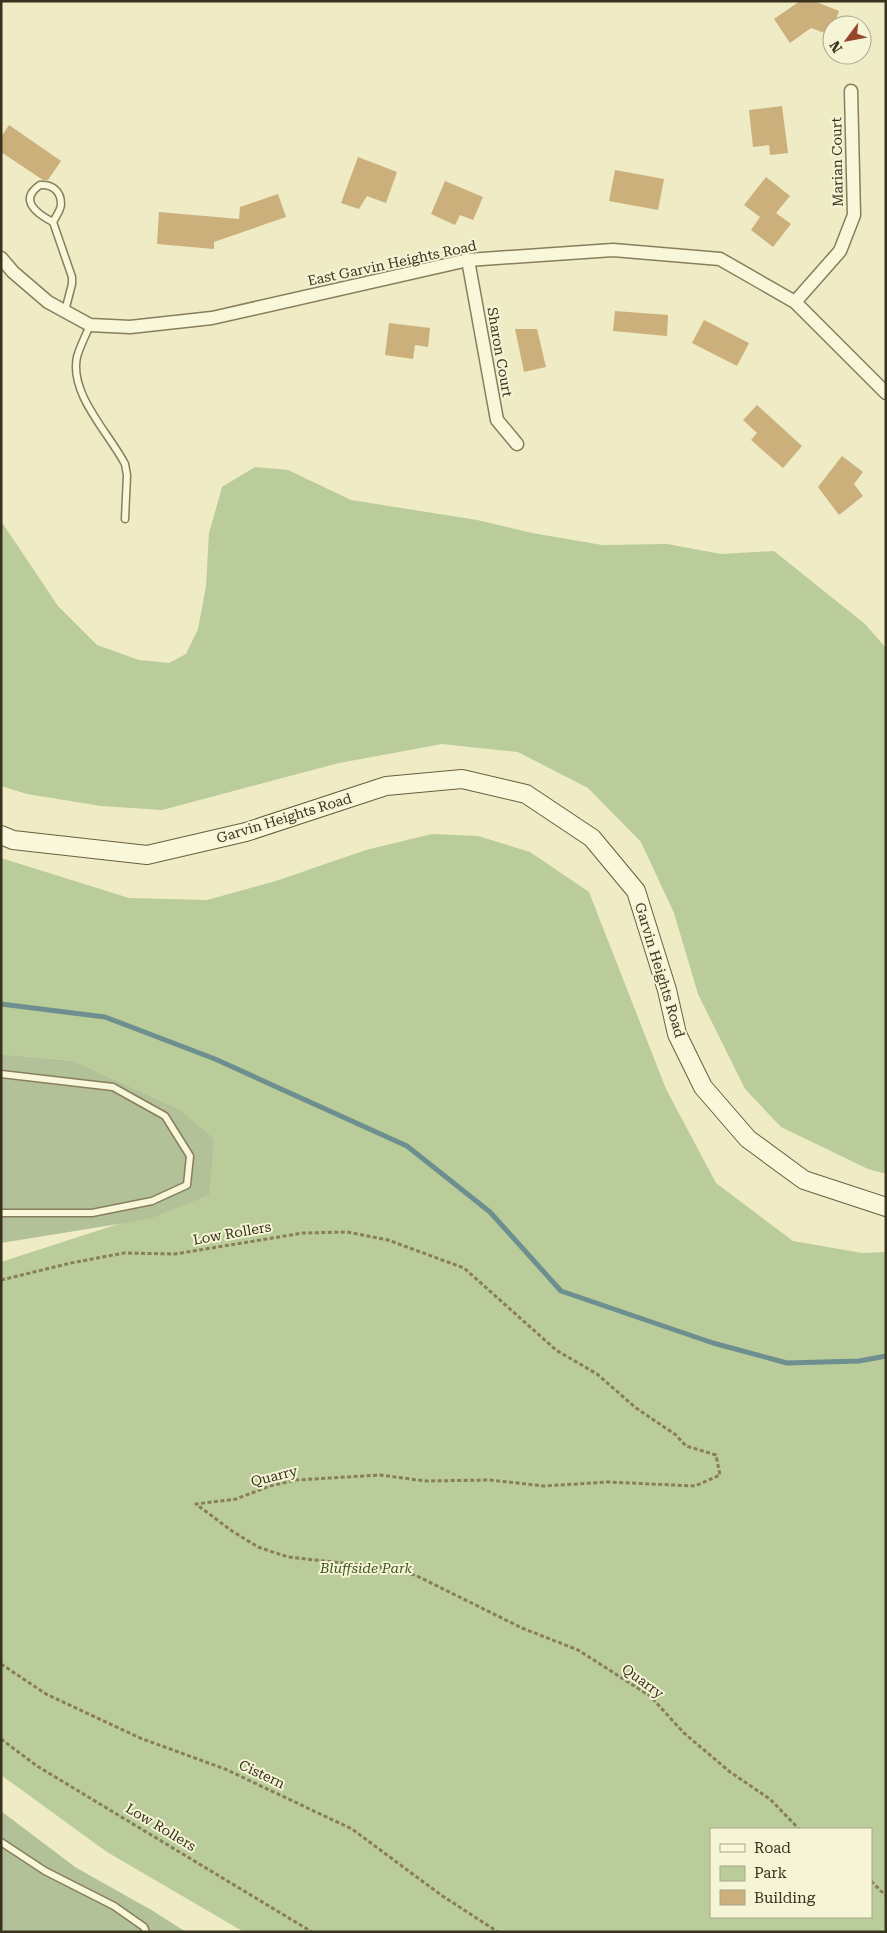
<svg xmlns="http://www.w3.org/2000/svg" width="887" height="1933" font-family="'Roboto Serif',serif">
  <style>
    .green { fill: #bacc99; fill-rule: evenodd }
    .cemetery { fill: #b2c198 }
    .lines { fill: none; stroke-linecap: round; stroke-linejoin: round }
    .stream { stroke: #6e8f8f; stroke-width: 5 }
    .building { fill: #cbb07c }
    .lane-casing { stroke: #887e5c; stroke-width: 9 }
    .street-casing { stroke: #887e5c; stroke-width: 15 }
    .secondary-casing { stroke: #6a5f3f; stroke-width: 20 }
    .path { stroke: #887e5c; stroke-width: 3; stroke-dasharray: 4 2.5; stroke-linecap: butt }
    .lane { stroke: #f8f7d9; stroke-width: 6 }
    .street { stroke: #f8f7d9; stroke-width: 12 }
    .secondary { stroke: #f8f7d9; stroke-width: 18 }
    .labels { text-anchor: middle; dominant-baseline: central; stroke-width: 4; stroke-linejoin: round; paint-order: stroke }
    .street-label { font-size: 14px; fill: #39321f; stroke: #f5f4d5 }
    .park-label { font-size: 14px; font-style: italic; fill: #3e5526; stroke: #f5f4d5 }
  </style>
  <rect width="100%" height="100%" fill="#eeebc5"/>
  <g class="green">
    <path d="M255,467l33,3 63,30 126,20 55,13 70,12 65,-1 54,10 53,-3 91,73 21,24v526l-18,-5 -87,-42 -36,-38 -47,-95 -24,-81 -33,-71 -53,-54 -70,-36 -76,-8 -103,19 -177,47 -61,-4 -74,-12 -26,-8v-265l57,85 39,39 42,15 30,3 17,-9 12,-25 8,-43 3,-53 13,-46z"/>
    <path d="M432,834l46,2 52,16 59,40 77,197 50,94 77,58 69,12 24,-1v680h-642l-137,-80 -106,-77v-513l207,-67 -31,-87 -103,-47 -73,-7v-196l128,40 78,2 69,-19 90,-31zM711,1829h160v88h-160z"/>
  </g>
  <g class="cemetery">
    <path d="M1,1054l73,7 103,47 37,31 -5,56 -60,24 -148,24z"/>
    <path d="M1,1811l74,56 78,44 33,21h-185z"/>
  </g>
  <g class="lines">
    <path class="stream" d="M1,1004l104,13 110,42 192,87 83,66 71,79 152,52 74,20 72,-2 27,-5"/>
  </g>
  <g class="building">
    <path d="M800,1h14l25,10 -5,14h-2l-2,10 -19,-7 -21,15 -16,-24z"/>
    <path d="M782,106l6,47 -18,2 -1,-10 -16,2 -4,-37z"/>
    <path d="M9,125l52,36 -13,19h-5l-42,-28v-15z"/>
    <path d="M358,157l39,15 -11,31 -19,-7 -8,13 -18,-6z"/>
    <path d="M615,170l49,9 -6,31 -49,-9z"/>
    <path d="M766,177l24,19 -14,17 15,11 -18,23 -22,-17 9,-13 -16,-12z"/>
    <path d="M445,181l38,16 -10,23 -13,-5 -5,10 -24,-11z"/>
    <path d="M278,194l8,23 -72,25v7l-57,-5 2,-32 80,7 1,-12z"/>
    <path d="M615,311l53,4 -1,21 -54,-5z"/>
    <path d="M704,320l45,23 -12,23 -45,-23z"/>
    <path d="M389,323l41,5 -2,19 -13,-2 -2,14 -28,-4z"/>
    <path d="M515,329h22l9,38 -22,5z"/>
    <path d="M757,405l45,41 -19,22 -32,-28 6,-7 -14,-13z"/>
    <path d="M842,456l21,16 -9,12 9,12 -24,19 -21,-28z"/>
  </g>
  <g class="lines">
    <g class="lane-casing">
      <g id="lane">
        <path d="M40,185c12,-1 21,6 21,19 0,6 -5,12 -8,18 -16,-8 -35,-22 -13,-37z"/>
        <path d="M53,222l19,55v7l-7,27"/>
        <path d="M90,325c-4,10 -10,21 -13,32 -8,37 32,76 48,107l2,11 -2,44"/>
        <path d="M1,1074l112,13 52,29 25,40 -3,29 -35,16 -60,12h-91"/>
        <path d="M1,1842l44,29 69,35 30,21 2,5"/>
      </g>
    </g>
    <g class="street-casing">
      <g id="street">
        <path d="M1,258l12,14 35,30 42,23 40,2 82,-9 256,-58 145,-10 107,9 75,43 91,91"/>
        <path d="M468,260l29,160 20,24"/>
        <path d="M795,302l45,-51 14,-36 -3,-124"/>
      </g>
    </g>
    <g class="secondary-casing">
      <path id="secondary" d="M1,835l12,5 134,15 99,-23 140,-46 76,-7 64,15 66,44 44,53 31,99 10,44 26,53 45,52 56,41 82,27"/>
    </g>
    <g class="path">
      <path d="M1,1280l70,-17 53,-10 51,1 128,-21 44,-1 41,8 76,28 92,82 41,24 39,34 40,27 10,11 30,9 4,20 -25,11 -87,-4 -64,4 -54,-6 -64,1 -46,-6 -84,5 -26,6 -34,13 -40,5 36,27 26,16 30,10 91,10 36,8 107,53 56,22 72,46 34,37 46,39 40,27 29,30"/>
      <path d="M1,1664l45,30 94,44 85,31 127,60 89,66 57,37"/>
      <path d="M1,1739l36,27 275,166"/>
      <path d="M871,1881l15,15"/>
    </g>
    <use href="#lane" class="lane"/>
    <use href="#street" class="street"/>
    <use href="#secondary" class="secondary"/>
  </g>
  <g class="labels">
    <g class="street-label">
      <text transform="translate(837 162) rotate(-91)">Marian Court</text>
      <text transform="translate(392 263) rotate(-12)">East Garvin Heights Road</text>
      <text transform="translate(500 352) rotate(80)">Sharon Court</text>
      <text transform="translate(284 818) rotate(-17)">Garvin Heights Road</text>
      <text transform="translate(660 970) rotate(73)">Garvin Heights Road</text>
      <text transform="translate(232 1233) rotate(-10)">Low Rollers</text>
      <text transform="translate(274 1476) rotate(-14)">Quarry</text>
      <text transform="translate(643 1681) rotate(36)">Quarry</text>
      <text transform="translate(262 1774) rotate(25)">Cistern</text>
      <text transform="translate(161 1827) rotate(31)">Low Rollers</text>
    </g>
    <g class="park-label">
      <text x="366" y="1568">Bluffside Park</text>
    </g>
  </g>
  <rect width="887" height="1933" fill="none" stroke="#39321f" stroke-width="5"/>
  <rect x="710" y="1828" width="162" height="90" fill="#f5f4d5" stroke="#aaa68c"/>
  <rect x="720" y="1844" width="25" height="8" fill="#f8f7d9" stroke="#aaa68c"/>
  <text x="754" y="1853" font-size="15" fill="#39321f">Road</text>
  <rect x="720" y="1866" width="25" height="15" fill="#bacc99" stroke="#aaa68c"/>
  <text x="754" y="1878" font-size="15" fill="#39321f">Park</text>
  <rect x="720" y="1890" width="25" height="15" fill="#cbb07c" stroke="#aaa68c"/>
  <text x="754" y="1903" font-size="15" fill="#39321f">Building</text>
  <g transform="translate(847 40) rotate(238)"><circle r="24" fill="#f5f4d5" stroke="#aaa68c"/>
  <path d="M0-4L9 19L0 12L-9 19Z" fill="#96462d"/>
  <text y="-8" font-size="14" font-weight="bold" text-anchor="middle" fill="#39321f">N</text>
  </g>
</svg>
